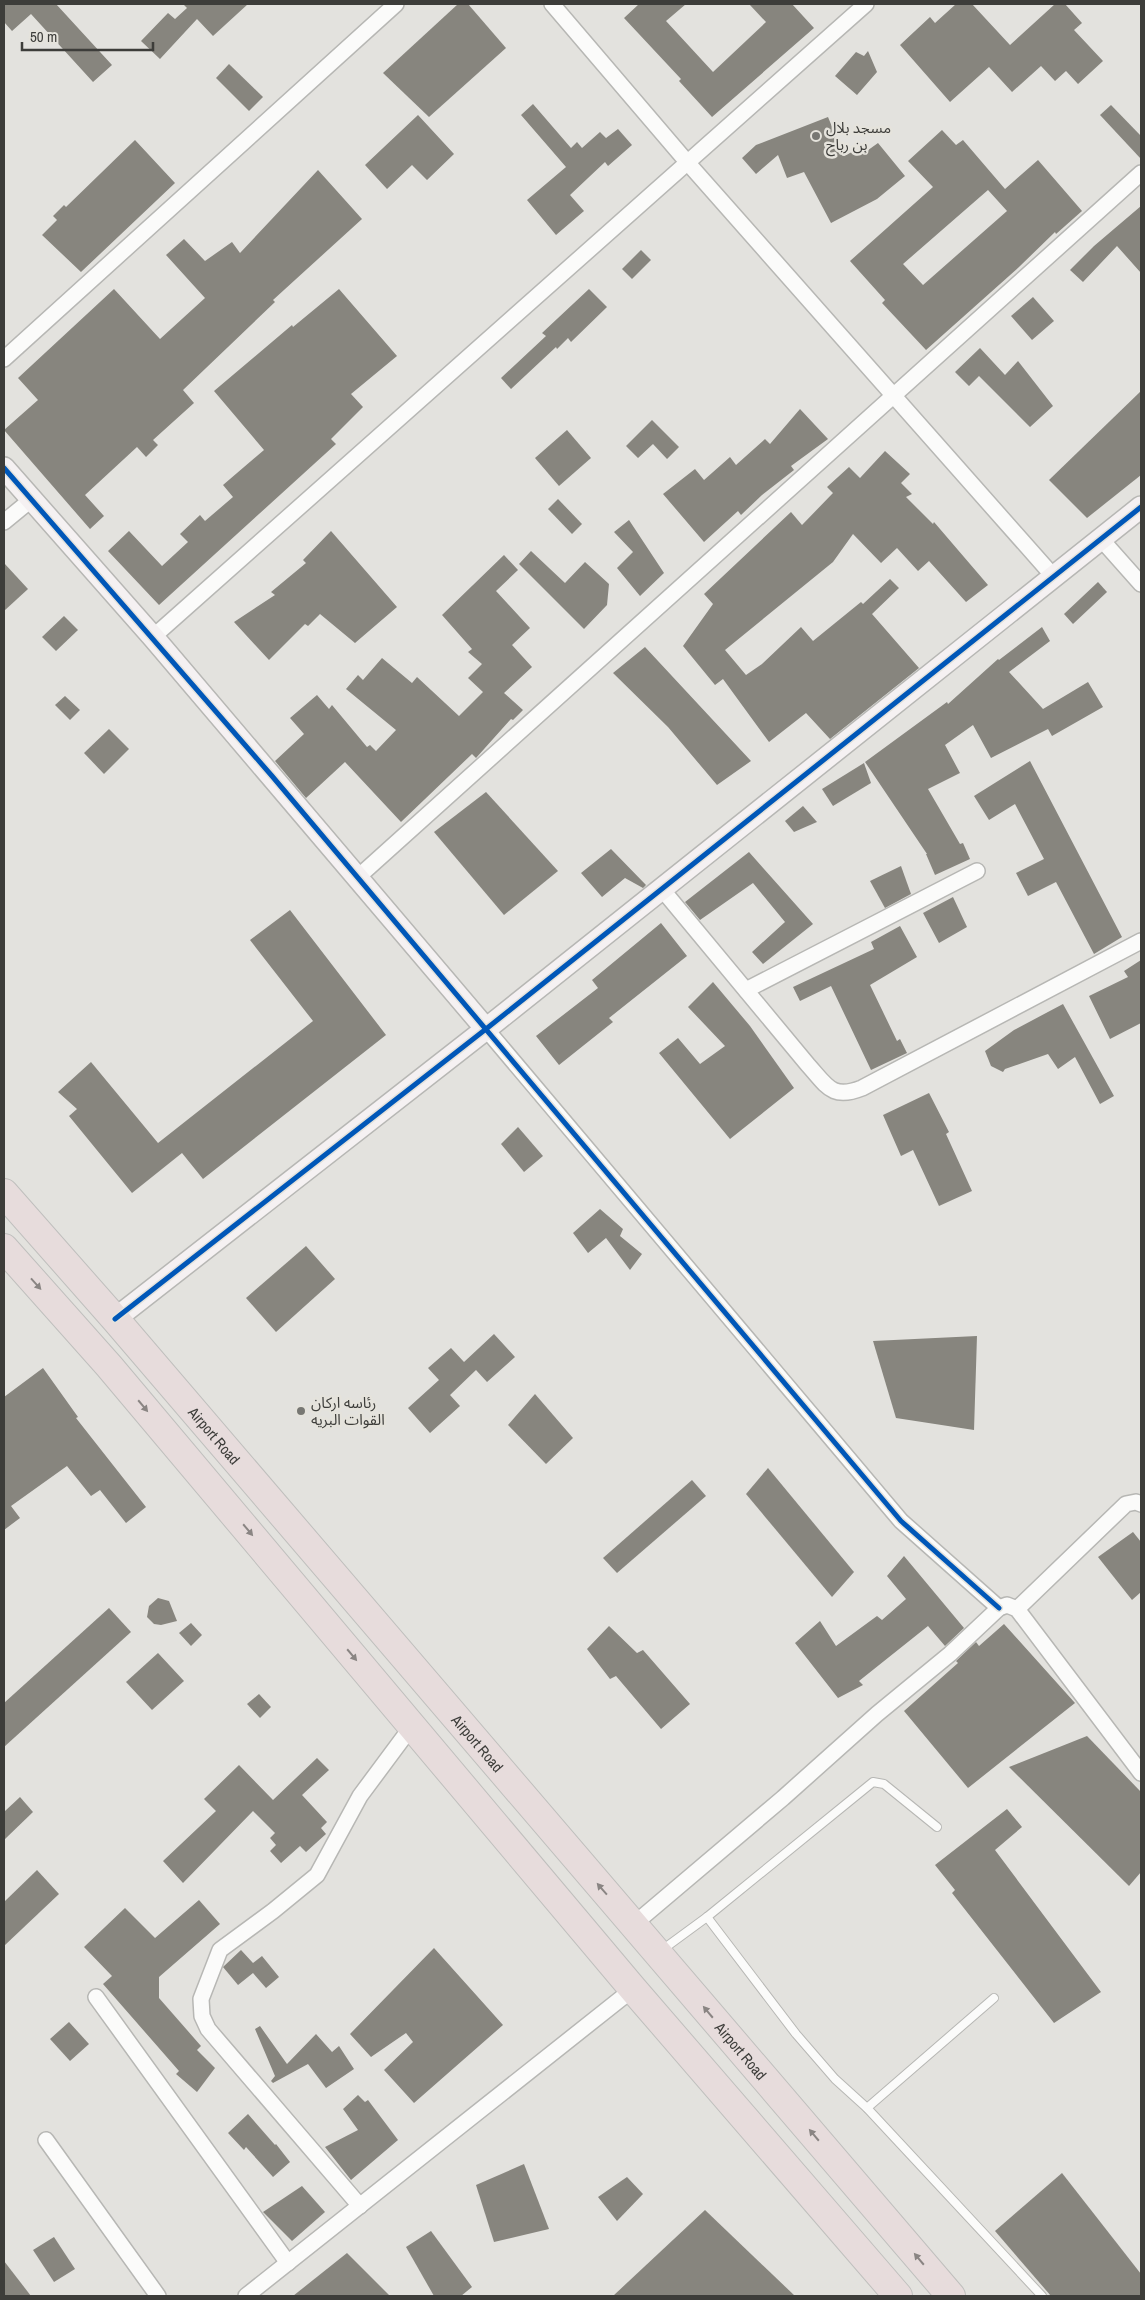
<svg xmlns="http://www.w3.org/2000/svg" width="1145" height="2300" font-family="'Archivo Narrow','Noto Sans Arabic',sans-serif">
  <style>
    .building { fill: #87857e; fill-rule: evenodd }
    .lines { fill: none; stroke-linecap: round; stroke-linejoin: round }
    .lane-casing { stroke: #b7b7b4; stroke-width: 10 }
    .street-casing { stroke: #b7b7b4; stroke-width: 18 }
    .secondary-casing { stroke: #b7b7b4; stroke-width: 24 }
    .highway-casing { stroke: #bfbfbd; stroke-width: 30 }
    .lane { stroke: #fbfbfa; stroke-width: 8 }
    .street { stroke: #fbfbfa; stroke-width: 15 }
    .secondary { stroke: #f5f1f2; stroke-width: 21 }
    .highway { stroke: #e7dcdc; stroke-width: 28 }
    .cycleway-casing { stroke: #e5e3dc; stroke-width: 8 }
    .cycleway { stroke: #0057b8; stroke-width: 5 }
    .oneway { fill: #8a8583 }
    .poi-dot { fill: #777773; stroke: #e5e3dc; stroke-width: 2 }
    .labels { text-anchor: middle; dominant-baseline: central; stroke-width: 5; stroke-linejoin: round; paint-order: stroke }
    .poi-label { font-size: 15px; fill: #3d3d3a; stroke: #e5e3dc; text-anchor: start }
    .street-label { font-size: 15px; fill: #3d3d3a; stroke: #e5e3dc }
  </style>
  <rect width="100%" height="100%" fill="#e3e2de"/>
  <g class="building">
    <path d="M4,4h52l56,61 -19,17 -62,-68 -19,17 -8,-9z"/>
    <path d="M183,4h65l-35,32 -16,-17 -37,40 -19,-18 27,-28 7,6 12,-11z"/>
    <path d="M458,4h10l38,44 -77,69 -46,-44z"/>
    <path d="M639,4h47l-20,17 47,51 53,-50 -17,-18h43l22,24 -102,89 -33,-36 2,-2 -57,-61z"/>
    <path d="M956,4h16l38,41 45,-41h10l17,19 -8,7 29,31 -25,23 -12,-13 -11,10 -14,-15 -29,26 -23,-25 -39,35 -50,-57 30,-28 5,6z"/>
    <path d="M868,51l9,21 -20,23 -22,-19 21,-24 8,4z"/>
    <path d="M229,64l34,33 -14,14 -33,-33z"/>
    <path d="M533,104l38,44 6,-6 5,6 18,-16 6,6 12,-9 14,16 -24,21 -3,-4 -35,33 14,16 -28,24 -29,-35 39,-33 -45,-52z"/>
    <path d="M1111,105l30,31v23l-41,-44z"/>
    <path d="M418,115l36,39 -27,26 -15,-15 -25,24 -22,-24z"/>
    <path d="M828,117l16,39 10,-5 10,2 14,-10 27,33 -28,23 -46,24 -27,-51 -17,6 -9,-23 -22,19 -14,-16 14,-13z"/>
    <path d="M942,130l14,15 7,-5 42,49 33,-29 44,51 -26,23 -1,-2 -36,35 -93,83 -44,-47 3,-3 -35,-39 83,-74 -25,-26zM988,190l19,21 -84,74 -20,-21z"/>
    <path d="M135,140l40,43 -94,89 -39,-37 15,-15 -4,-4 11,-11 2,2z"/>
    <path d="M318,170l44,49 -89,81 2,2 -92,88 11,13 -41,37 5,5 -12,12 -9,-10 -52,48 19,21 -14,13 -86,-99 34,-30 -20,-22 96,-89 46,50 45,-41 -39,-43 18,-16 21,22 27,-19 8,11z"/>
    <path d="M1141,206v67l-24,-27 -34,36 -13,-12 24,-24z"/>
    <path d="M641,250l10,10 -19,19 -10,-10z"/>
    <path d="M339,289l58,67 -46,38 12,13 -32,32 5,5 -177,161 -51,-54 21,-20 33,35 26,-24 -8,-8 20,-19 5,6 28,-24 -10,-12 41,-35 -50,-59 78,-66 1,2z"/>
    <path d="M589,289l18,18 -36,35 -3,-4 -11,11 -1,-2 -45,42 -10,-11 45,-42 -4,-3z"/>
    <path d="M1033,297l21,24 -22,19 -21,-24z"/>
    <path d="M980,348l25,27 13,-14 35,45 -23,21 -51,-51 -10,10 -14,-14z"/>
    <path d="M1141,391v84l-54,43 -38,-38z"/>
    <path d="M800,409l28,30 -37,27 3,4 -32,25 -21,20 -3,-4 -34,31 -41,-48 32,-25 9,11 26,-23 6,8 29,-26 5,5z"/>
    <path d="M652,420l27,27 -12,12 -14,-15 -15,14 -12,-12z"/>
    <path d="M567,430l24,28 -32,28 -24,-28z"/>
    <path d="M885,451l25,23 -9,9 11,11 -6,3 27,27 1,-2 54,63 -22,17 -37,-41 -11,10 -21,-23 -16,15 -28,-29 -20,28 -108,88 21,25 16,-11 39,-37 12,14 48,-39 2,2 27,-25 9,9 -27,26 47,54 -89,71 -24,-26 -37,29 -46,-63 -8,6 -32,-39 30,-42 -9,-10 87,-82 11,13 31,-32 -6,-6 22,-20 11,11z"/>
    <path d="M558,499l24,25 -10,10 -24,-25z"/>
    <path d="M629,520l35,53 -24,23 -23,-28 16,-16 -19,-20z"/>
    <path d="M331,531l66,76 -42,36 -35,-29 -12,12 -3,-2 -36,36 -35,-38 41,-27 -4,-3 35,-29 -3,-3z"/>
    <path d="M531,551l34,32 20,-21 24,22 -2,21 -23,24 -65,-65z"/>
    <path d="M504,555l14,15 -22,21 34,37 -18,17 20,22 -28,26 19,17 -10,10 -2,-1 -35,39 -4,-4 -71,68 -56,-60 -39,36 -31,-37 29,-27 -14,-16 27,-23 12,14 3,-4 35,42 3,-2 6,6 20,-21 -50,-41 12,-14 5,5 19,-22 30,25 5,-6 42,39 24,-24 -15,-14 14,-14 -14,-12 4,-3 -30,-34z"/>
    <path d="M4,563l24,26 -24,22z"/>
    <path d="M1098,582l9,10 -34,32 -9,-10z"/>
    <path d="M64,616l14,14 -22,21 -14,-14z"/>
    <path d="M1042,627l8,14 -41,31 34,37 45,-27 15,25 -51,29 -4,-7 -57,29 -18,-33 -28,20 15,28 -32,16 32,55 3,-1 7,16 -35,16 -9,-21h1l-62,-92 82,-60 1,2 50,-45 1,1z"/>
    <path d="M645,647l106,114 -34,24 -49,-58 -55,-54z"/>
    <path d="M65,696l15,14 -10,10 -15,-15z"/>
    <path d="M109,729l20,20 -25,25 -20,-21z"/>
    <path d="M1030,761l92,176 -28,17 -38,-72 -28,14 -12,-23 28,-14 -29,-55 -26,16 -15,-24z"/>
    <path d="M864,763l7,20 -38,23 -11,-17z"/>
    <path d="M486,792l72,79 -54,44 -70,-83z"/>
    <path d="M803,806l14,16 -23,10 -9,-11z"/>
    <path d="M611,849l35,36 -3,3 -18,-10 -23,19 -21,-24z"/>
    <path d="M749,852l64,72 -50,40 -11,-12 33,-30 -32,-39 -53,37 -15,-18z"/>
    <path d="M901,866l10,28 -26,14 -15,-27z"/>
    <path d="M953,897l14,30 -28,16 -16,-30z"/>
    <path d="M290,910l96,125 -183,144 -21,-26 -50,40 -63,-77 8,-7 -19,-17 33,-30 67,81 155,-122 -63,-81z"/>
    <path d="M661,923l26,33 -78,62 4,4 -54,43 -23,-29 62,-48 -6,-8z"/>
    <path d="M900,926l17,31 -47,28 27,56 3,-2 7,14 -36,17 -40,-84 -31,15 -7,-14 81,-38 -3,-7z"/>
    <path d="M1141,960v63l-31,16 -21,-43 39,-19 -4,-6z"/>
    <path d="M713,982l37,44 44,62 -64,51 -71,-86 19,-15 22,26 25,-18 -37,-39z"/>
    <path d="M1063,1004l51,92 -14,8 -25,-47 -17,12 -10,-15 -43,15 -2,3 -12,-6 -6,-15 29,-21z"/>
    <path d="M929,1093l20,39 -3,2 26,57 -33,15 -26,-56 -12,6 -18,-41z"/>
    <path d="M518,1127l25,29 -19,16 -23,-28z"/>
    <path d="M600,1209l23,20 -3,7 22,18 -12,16 -24,-32 -18,15 -15,-20z"/>
    <path d="M306,1246l29,33 -59,53 -30,-34z"/>
    <path d="M494,1334l21,23 -28,25 -11,-12 -26,25 10,11 -30,27 -22,-25 31,-28 -11,-12 23,-20 13,14z"/>
    <path d="M977,1336l-3,94 -78,-12 -23,-77z"/>
    <path d="M43,1368l35,49 -2,1 70,89 -20,16 -26,-33 -9,6 -24,-30 -56,40 9,12 -16,12v-133z"/>
    <path d="M535,1394l38,44 -27,26 -38,-39z"/>
    <path d="M768,1468l86,104 -22,25 -86,-103z"/>
    <path d="M692,1480l14,16 -89,77 -14,-15z"/>
    <path d="M1133,1532l8,10v50l-9,8 -34,-43z"/>
    <path d="M904,1556l60,72 -19,18 -17,-20 -69,55 4,4 -25,13 -43,-55 25,-22 16,25 41,-30 5,4 24,-21 -19,-23z"/>
    <path d="M158,1598l11,3 8,20 -16,4 -7,-1 -7,-7 2,-11z"/>
    <path d="M109,1608l22,24 -127,115v-44z"/>
    <path d="M191,1623l11,12 -11,11 -12,-13z"/>
    <path d="M1004,1624l71,79 -107,85 -64,-77 54,-48 -2,-2 20,-19 3,4z"/>
    <path d="M609,1626l28,27 6,-3 47,54 -29,25 -45,-53 -6,3 -23,-30z"/>
    <path d="M158,1653l26,28 -32,29 -26,-28z"/>
    <path d="M259,1694l12,13 -11,11 -13,-14z"/>
    <path d="M1087,1736l54,56v80l-12,14 -120,-119z"/>
    <path d="M317,1758l12,12 -27,25 25,27 -6,6 5,6 -20,18 -6,-6 -19,17 -11,-12 6,-6 -6,-7 5,-5 -22,-22 -70,72 -20,-22 53,-50 -12,-12 35,-34 34,35z"/>
    <path d="M20,1797l13,15 -29,28v-28z"/>
    <path d="M1007,1809l15,18 -27,23 106,142 -47,31 -102,-130 3,-3 -20,-25z"/>
    <path d="M37,1870l22,24 -55,52v-44z"/>
    <path d="M199,1900l21,24 -61,53v21l42,48 -4,4 18,18 -18,24 -21,-18 3,-3 -76,-87 9,-8 -28,-29 41,-39 30,30z"/>
    <path d="M434,1948l69,77 -89,78 -30,-33 29,-28 -7,-9 -35,24 -21,-23z"/>
    <path d="M241,1950l12,13 9,-7 17,21 -13,11 -13,-15 -15,12 -15,-18z"/>
    <path d="M69,2022l20,22 -19,17 -20,-22z"/>
    <path d="M260,2026l27,38 29,-30 16,18 7,-6 15,23 -28,19 -18,-24 -35,19 -2,-2 4,-5 -20,-47z"/>
    <path d="M358,2095l7,7 3,-2 30,40 -47,40 -26,-33 33,-17 -15,-21z"/>
    <path d="M248,2114l27,31 1,-1 14,18 -17,15 -27,-30 -2,3 -16,-17z"/>
    <path d="M524,2164l25,65 -55,13 -18,-57z"/>
    <path d="M1062,2173l79,101v22h-90l-56,-65z"/>
    <path d="M627,2177l16,17 -26,27 -19,-24z"/>
    <path d="M302,2186l23,26 -33,29 -29,-29z"/>
    <path d="M705,2210l90,86h-182z"/>
    <path d="M431,2231l41,56 -11,9h-27l-28,-49z"/>
    <path d="M54,2237l21,32 -21,13 -21,-32z"/>
    <path d="M347,2253l43,43h-97z"/>
    <path d="M4,2261l27,35h-27z"/>
  </g>
  <g class="lines">
    <g class="lane-casing">
      <g id="lane">
        <path d="M707,1917l89,117 39,45 32,29 175,188"/>
        <path d="M662,1950l45,-33 166,-135 11,2 53,43"/>
        <path d="M867,2108l127,-110"/>
      </g>
    </g>
    <g class="street-casing">
      <g id="street">
        <path d="M552,4l135,158 367,415"/>
        <path d="M4,359l392,-355"/>
        <path d="M4,522l28,-23"/>
        <path d="M1101,539l40,45"/>
        <path d="M153,637l713,-633"/>
        <path d="M357,878l784,-705"/>
        <path d="M661,888l147,177c19,21 24,35 54,23l279,-147"/>
        <path d="M746,990l231,-119"/>
        <path d="M486,1029l415,492 98,87"/>
        <path d="M1017,1609l109,-105 10,-2 5,2"/>
        <path d="M633,1925l150,-127 94,-84 73,-60 49,-46 8,-3 10,4 124,164"/>
        <path d="M96,1997l192,266"/>
        <path d="M46,2140l112,156"/>
        <path d="M360,2206l-152,-177 -6,-13 -1,-17 19,-49 53,-39 44,-36 43,-79 52,-70"/>
        <path d="M246,2296l387,-307"/>
      </g>
    </g>
    <g class="secondary-casing">
      <g id="secondary">
        <path d="M4,468l149,169 333,392"/>
        <path d="M115,1319l371,-290 655,-522"/>
      </g>
    </g>
    <g class="highway-casing">
      <g id="highway">
        <path id="s1" d="M4,1193l111,126 836,977"/>
        <path d="M4,1248l105,118 524,623 265,307"/>
      </g>
    </g>
    <use href="#lane" class="lane"/>
    <use href="#street" class="street"/>
    <use href="#secondary" class="secondary"/>
    <use href="#highway" class="highway"/>
    <g class="cycleway-casing">
      <g id="cycleway">
        <path d="M4,468l268,308 629,745 98,87"/>
        <path d="M115,1319l371,-290 655,-522"/>
      </g>
    </g>
    <use href="#cycleway" class="cycleway"/>
  </g>
  <defs><path id="oneway-solid" d="M-6-.8H1V-3.2L6.5 0L1 3.2V.8H-6Z" transform="scale(1.25)"/></defs>
  <g class="oneway">
    <use href="#oneway-solid" transform="translate(36 1284) rotate(48)"/>
    <use href="#oneway-solid" transform="translate(143 1406) rotate(50)"/>
    <use href="#oneway-solid" transform="translate(248 1530) rotate(50)"/>
    <use href="#oneway-solid" transform="translate(352 1655) rotate(50)"/>
    <use href="#oneway-solid" transform="translate(602 1889) rotate(-131)"/>
    <use href="#oneway-solid" transform="translate(708 2012) rotate(-130)"/>
    <use href="#oneway-solid" transform="translate(814 2135) rotate(-130)"/>
    <use href="#oneway-solid" transform="translate(919 2259) rotate(-130)"/>
  </g>
  <g class="poi-dot">
    <circle cx="816" cy="136" r="5"/>
    <circle cx="301" cy="1411" r="5"/>
  </g>
  <g class="labels">
    <g class="poi-label">
      <text x="826" y="127">مسجد بلال<tspan x="826" dy="17">بن رباح</tspan></text>
      <text x="311" y="1402">رئاسه اركان<tspan x="311" dy="17">القوات البريه</tspan></text>
    </g>
    <g class="street-label">
      <text stroke="none"><textPath href="#s1" startOffset="321">Airport Road</textPath></text>
      <text stroke="none"><textPath href="#s1" startOffset="726">Airport Road</textPath></text>
      <text stroke="none"><textPath href="#s1" startOffset="1131">Airport Road</textPath></text>
    </g>
  </g>
  <rect width="1145" height="2300" fill="none" stroke="#3d3d3a" stroke-width="10"/>
  <path d="M22 42v8h131v-8" fill="none" stroke="#3d3d3a" stroke-width="2.5"/>
  <text x="30" y="42" font-size="15" fill="#3d3d3a" stroke="#e5e3dc" stroke-width="4" paint-order="stroke">50 m</text>
</svg>
